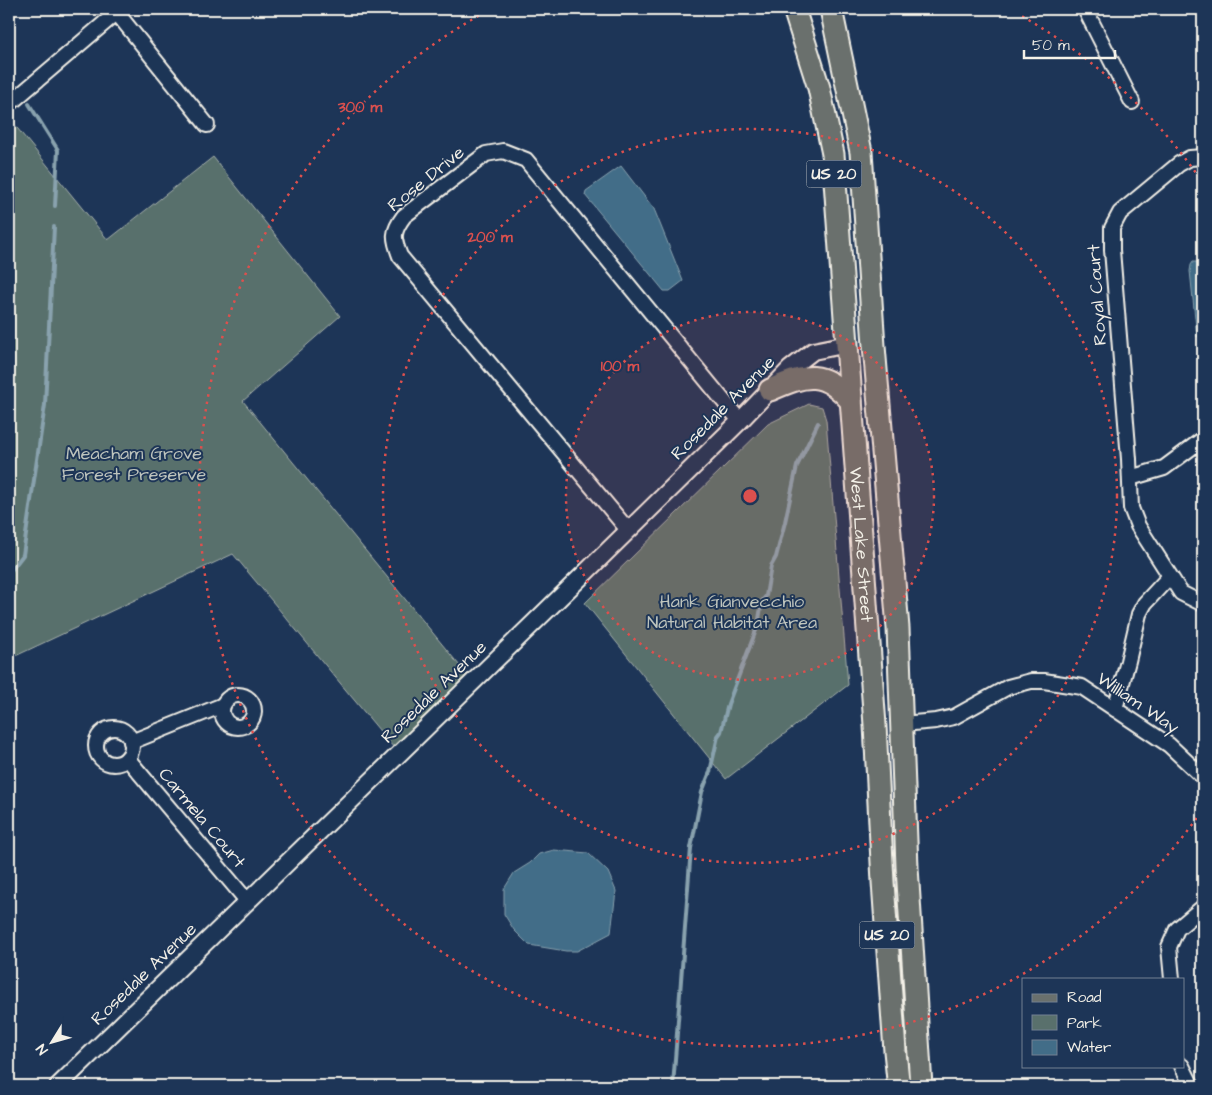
<svg xmlns="http://www.w3.org/2000/svg" width="1212" height="1095" font-family="'Architects Daughter',sans-serif">
  <style>
    .green { fill: #59706c; stroke: #a6b0aa }
    .water { fill: #426d88; stroke: #89a2ae }
    .lines { fill: none; stroke-linecap: round; stroke-linejoin: round }
    .stream { stroke: #89a2ae; stroke-width: 4 }
    .minor-casing { stroke: #f4f1e8; stroke-width: 18 }
    .tertiary-casing { stroke: #f4f1e8; stroke-width: 20 }
    .primary-casing { stroke: #f4f1e8; stroke-width: 25 }
    .minor { stroke: #1d3557; stroke-width: 14 }
    .tertiary { stroke: #1d3557; stroke-width: 16 }
    .primary { stroke: #6a706d; stroke-width: 21 }
    .ring { fill: none; stroke: #dc504e; stroke-width: 2.5; stroke-dasharray: 2.5 5 }
    .labels { text-anchor: middle; dominant-baseline: central; stroke-width: 4; stroke-linejoin: round; paint-order: stroke }
    .shield { fill: #1d3557; stroke: #b4b9bc; stroke-width: 1 }
    .shield-label { font-size: 16px; font-weight: bold; fill: #f4f1e8 }
    .street-label { font-size: 18px; fill: #f4f1e8; stroke: #1d3557 }
    .park-label { font-size: 18px; fill: #bec4bd; stroke: #1d3557 }
    .centre { fill: #dc504e; stroke: #1d3557; stroke-width: 2.5 }
    .ring-label { font-size: 15px; text-anchor: middle; font-weight: bold; fill: #dc504e; stroke: #1d3557; stroke-width: 4; stroke-linejoin: round; paint-order: stroke }
  </style>
  <rect width="100%" height="100%" fill="#1d3557"/>
  <filter id="ink" filterUnits="userSpaceOnUse"><feTurbulence type="fractalNoise" baseFrequency=".02" numOctaves="2"/><feDisplacementMap in="SourceGraphic" scale="10" xChannelSelector="R" yChannelSelector="G"/><feConvolveMatrix kernelMatrix="1 2 1 2 8 2 1 2 1" color-interpolation-filters="sRGB"/></filter>
  <g filter="url(#ink)">
    <g class="green">
      <path d="M9,118l99,122 105,-83 127,159 -97,85 230,281 -74,72 -166,-200 -224,105z"/>
      <path d="M809,404l13,3 4,13 22,265 -122,94 -141,-176 183,-179z"/>
    </g>
    <g class="water">
      <path d="M621,166l33,43 29,72 -13,10h-6l-79,-96 1,-4z"/>
      <path d="M1193,262h4l6,7v65l-6,3 -7,-66 1,-6z"/>
      <path d="M554,850l34,3 20,19 8,19 -5,42 -34,18h-11l-37,-6 -15,-15 -10,-16v-25l10,-16 16,-10 9,-9z"/>
    </g>
    <g class="lines">
      <g class="stream">
        <path d="M29,104l29,46 -3,56"/>
        <path d="M9,573l14,-18 22,-150 9,-178"/>
        <path d="M673,1086l18,-238 11,-56 8,-20 8,-36 3,-4 7,-28 30,-79 4,-24 4,-5 5,-30 5,-9 9,-35 12,-56 21,-43"/>
      </g>
      <g class="minor-casing">
        <g id="minor">
          <path d="M1085,9l47,93"/>
          <path d="M117,13l90,112"/>
          <path d="M13,101l108,-92"/>
          <path d="M1203,157l-13,1 -11,6 -59,49 -8,15v22l17,209 2,49 7,18 43,67 22,11"/>
          <path d="M1130,478l34,-10 39,-29"/>
          <path d="M628,530l-228,-274c-7,-18 -8,-24 4,-40l82,-62 17,-3 23,9 214,261"/>
          <circle cx="238" cy="711" r="16"/>
          <path d="M1115,709l13,-48 11,-47 6,-11 24,-26"/>
          <path d="M902,724l34,-3 18,-4 54,-30 23,-6h13l38,6 87,58 34,32"/>
          <circle cx="114" cy="746" r="18"/>
          <path d="M131,742l92,-37"/>
          <path d="M127,758l121,144"/>
          <path d="M1172,979l-3,-32 8,-18 26,-22"/>
          <path d="M1182,1066l10,20"/>
        </g>
      </g>
      <g class="tertiary-casing">
        <path id="tertiary" d="M58,1086l528,-514 154,-151 50,-52 23,-18 35,-7"/>
      </g>
      <g class="primary-casing">
        <g id="primary">
          <path id="s1" d="M794,9l25,79 14,66 42,571 8,157 12,169 3,29 4,6"/>
          <path d="M831,9l30,143 13,194 24,282 9,239 14,219"/>
          <path d="M770,390c36,-16 53,-21 81,11"/>
        </g>
      </g>
      <use href="#minor" class="minor"/>
      <use href="#tertiary" class="tertiary"/>
      <use href="#primary" class="primary"/>
    </g>
  </g>
  <circle cx="750" cy="496" r="184" fill="#dc504e" fill-opacity=".12"/>
  <g class="ring">
    <circle cx="750" cy="496" r="184"/>
    <circle cx="750" cy="496" r="367"/>
    <path d="M1201 812A551 551 0 1 1 491 9M1009 9A551 551 0 0 1 1201 180"/>
  </g>
  <g class="labels">
    <g class="shield">
      <rect x="806.5" y="160.5" width="55" height="27" rx="4"/>
      <rect x="859.5" y="921.5" width="55" height="27" rx="4"/>
    </g>
    <g class="shield-label">
      <text x="834" y="174">US 20</text>
      <text x="887" y="935">US 20</text>
    </g>
    <g class="street-label">
      <text transform="translate(426 179) rotate(-39)">Rose Drive</text>
      <text transform="translate(1097 295) rotate(-94)">Royal Court</text>
      <text transform="translate(723 408) rotate(-45)">Rosedale Avenue</text>
      <text stroke="none"><textPath href="#s1" startOffset="542">West Lake Street</textPath></text>
      <text transform="translate(434 692) rotate(-44)">Rosedale Avenue</text>
      <text transform="translate(1138 703) rotate(34)">William Way</text>
      <text transform="translate(202 818) rotate(50)">Carmela Court</text>
      <text transform="translate(144 974) rotate(-44)">Rosedale Avenue</text>
    </g>
    <g class="park-label">
      <text x="134" y="453">Meacham Grove<tspan x="134" dy="21">Forest Preserve</tspan></text>
      <text x="732" y="601">Hank Gianvecchio<tspan x="732" dy="21">Natural Habitat Area</tspan></text>
    </g>
  </g>
  <circle cx="750" cy="496" r="8" class="centre"/>
  <g class="ring-label">
    <text x="360" y="112">300 m</text>
    <text x="490" y="242">200 m</text>
    <text x="620" y="371">100 m</text>
  </g>
  <rect width="1212" height="1095" fill="none" stroke="#1d3557" stroke-width="30"/>
  <rect x="15" y="15" width="1182" height="1065" fill="none" stroke="#f4f1e8" stroke-width="2" filter="url(#ink)"/>
  <rect x="1022" y="978" width="162" height="90" fill="#1d3557" stroke="#738091"/>
  <rect x="1032" y="994" width="25" height="8" fill="#6a706d" stroke="#738091"/>
  <text x="1067" y="1002" font-size="15" fill="#f4f1e8">Road</text>
  <rect x="1032" y="1015" width="25" height="15" fill="#59706c" stroke="#738091"/>
  <text x="1067" y="1028" font-size="15" fill="#f4f1e8">Park</text>
  <rect x="1032" y="1040" width="25" height="15" fill="#426d88" stroke="#738091"/>
  <text x="1067" y="1052" font-size="15" fill="#f4f1e8">Water</text>
  <g transform="translate(52 1042) rotate(233)" stroke="#1d3557" stroke-width="4" paint-order="stroke">
  <path d="M0-4L9 19L0 12L-9 19Z" fill="#f4f1e8"/>
  <text y="-8" font-size="14" font-weight="bold" text-anchor="middle" fill="#f4f1e8">N</text>
  </g>
  <path d="M1024 50v8h91v-8" fill="none" stroke="#f4f1e8" stroke-width="2.5"/>
  <text x="1032" y="50" font-size="15" fill="#f4f1e8" stroke="#1d3557" stroke-width="4" paint-order="stroke">50 m</text>
</svg>
